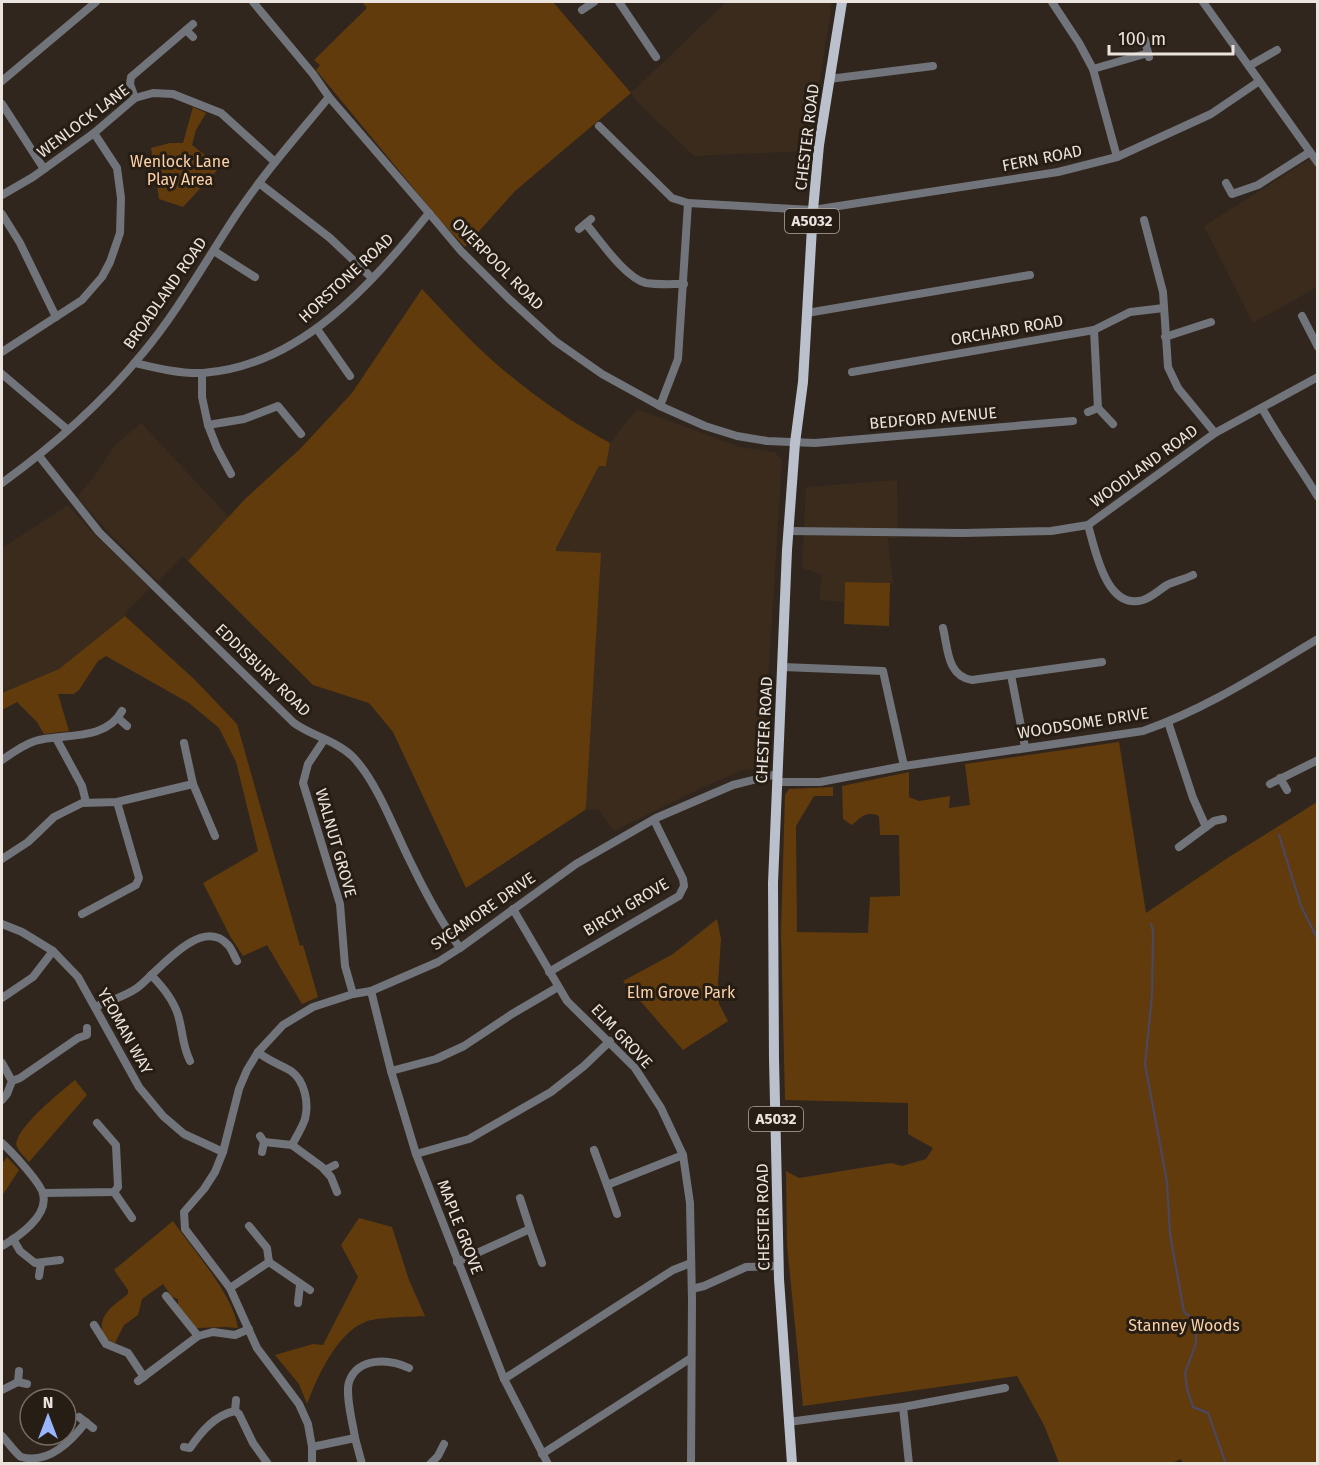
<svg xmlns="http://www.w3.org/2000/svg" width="1319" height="1465" font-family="'Fira Sans',sans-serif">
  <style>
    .built { fill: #3a2b1d }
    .green { fill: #623b0d }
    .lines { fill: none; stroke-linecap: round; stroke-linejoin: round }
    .stream { stroke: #484968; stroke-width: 2 }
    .minor { stroke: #71747a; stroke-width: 8 }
    .major { stroke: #bbc0cd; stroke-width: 10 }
    .labels { text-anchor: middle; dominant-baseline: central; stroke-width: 6; stroke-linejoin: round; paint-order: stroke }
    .shield { fill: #261d14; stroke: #b0a8a1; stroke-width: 1.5 }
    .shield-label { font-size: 15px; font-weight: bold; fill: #ebe4de }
    .street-label { font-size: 16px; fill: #ebe4de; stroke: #261d14 }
    .park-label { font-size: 16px; fill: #fdd2a9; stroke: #261d14 }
  </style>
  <rect width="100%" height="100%" fill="#30261d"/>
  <g class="built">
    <path d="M726,2h106l-23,149 -115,5 -54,-51 -9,-12z"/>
    <path d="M1313,157l4,8v122l-64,36 -49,-97z"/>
    <path d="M637,409l103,38 35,5 7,8 -18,286 6,16 -6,6 -24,3 -32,14 -94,46 -16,-22 -13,1 1,-3 -43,-47 13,-212 43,-82h7l4,-23z"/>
    <path d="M141,423l88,94 -41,44 -5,-5 -25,25 -46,-45 -35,-39 18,-21 18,-29z"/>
    <path d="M897,480l1,58h-10l5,46 -48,-2 -1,20 -24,-2 1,-26 -19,-6 4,-81z"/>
    <path d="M68,505l21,24 61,59 -23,23 -2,5 -66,53 -57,24v-145z"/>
  </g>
  <g class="green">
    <path d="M362,2h191l78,91 -116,98 -50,56 -26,-28 -123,-149 4,-5 -6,-5 53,-52z"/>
    <path d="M193,107l13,6 -10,17 -4,15 28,22 -37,40 -24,-8 -8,-51 19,-5h13z"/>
    <path d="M422,289c20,21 40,43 61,63 38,35 82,67 127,91l-4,23h-7l-43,82v3l45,2 -15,253 -1,4 -119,78 -73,-156 -24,-29 -56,-18 -125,-124 57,-62 55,-50 52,-56z"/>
    <path d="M845,582l45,1 -1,43 -45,-2z"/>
    <path d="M125,616l70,64 42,44 63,222 3,-1 15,52 -16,7 -35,-59 -24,11 -13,-20 -27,-53 55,-32 -22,-89 -17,-34 -30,-25 -83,-47 -8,5 -19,29 -5,4h-16l11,37 -25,3 -7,-12 -20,-20 -15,8v-17l57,-24z"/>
    <path d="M1119,742l27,171 83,-56 88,-55v661l-134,1 -2,-5 -12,5 -110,-1 -15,-38 -27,-49 -214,30 -16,-161 -1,-74 13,7 92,-15 11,3 24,-7 7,-11 -25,-14v-31l-123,-3 -4,-168 4,-137 4,-6 44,-2v9h-19l-18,30 1,106 71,1 2,-36 30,-1 -1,-61h-19l-1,-19c-12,-6 -18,1 -27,9l-9,-6 -1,-33 67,-14v25l10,4 31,-5 -1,12 21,-3 -5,-41z"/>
    <path d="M717,919l4,20 -3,45 1,20 9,17 -45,29 -60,-69 50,-27z"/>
    <path d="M75,1080l12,15 -58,67c-3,-4 -10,-10 -12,-15 -6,-16 46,-57 58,-67z"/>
    <path d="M7,1157l12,13 -17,26v-32z"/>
    <path d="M359,1218l33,9 17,53 16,36c-13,1 -50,1 -60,6 -28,11 -48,55 -58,82l-8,-20 -24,-29 38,-11 10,1 35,-68 -17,-32z"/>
    <path d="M173,1221c20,29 60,73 65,107l-13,-1 -29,1 -18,-22v-7l-6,-2 -9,-13 -21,15 -4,16 -14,10 -9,18c-15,-4 -17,-21 -7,-32 6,-7 14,-12 20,-17v-4l-14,-20z"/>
  </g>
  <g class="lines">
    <g class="stream">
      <path d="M1279,835l22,71 17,34"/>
      <path d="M1151,924l2,7 -1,65 -7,68 22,118 3,52 14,78 11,9 1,22 -11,30 2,16 6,18 15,6 18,51"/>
    </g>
    <g class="minor">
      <path d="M253,2l60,72 16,23 100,116 32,38 47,47 47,43 47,33 58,32 45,20 32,10 30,5 48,2 258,-22"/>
      <path d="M619,2l37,55"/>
      <path d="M1052,2l27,41 14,26 24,88"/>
      <path d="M1203,2l115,161"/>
      <path d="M582,10l12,-8"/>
      <path d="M186,30l7,7"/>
      <path d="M1145,40l4,17"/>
      <path d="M1249,66l28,-16"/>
      <path d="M1093,69l55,-16"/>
      <path d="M829,79l104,-13"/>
      <path d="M2,81l94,-79"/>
      <path d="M135,98l-5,-14 1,-7 62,-53"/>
      <path d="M2,104l42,65"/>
      <path d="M599,126l73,72 16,5 125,7 245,-38 59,-15 94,-43 47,-32"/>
      <path d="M259,183l71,55 42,40"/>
      <path d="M1226,183l6,11 26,-9 52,-33"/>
      <path d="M2,195l31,-18 61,-44 41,-35 18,-5 20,1 48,19 54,49"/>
      <path d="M2,214l18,29 36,74"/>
      <path d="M1144,220l19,72 5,75 10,21 37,45"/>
      <path d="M586,224c14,16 39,54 60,59 12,2 26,1 38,1"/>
      <path d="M579,229l12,-10"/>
      <path d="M214,251l41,26"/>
      <path d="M807,313l223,-38"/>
      <path d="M1302,316l16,31"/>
      <path d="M317,329l33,47"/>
      <path d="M1094,330l4,78 15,16"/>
      <path d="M1165,337l46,-15"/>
      <path d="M2,352l80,-52 20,-23 8,-15 10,-29 1,-35 -4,-30 -23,-35"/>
      <path d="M135,363c21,5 45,11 68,10 97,-7 168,-88 226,-160"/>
      <path d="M852,372l242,-42 36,-18 34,-4"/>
      <path d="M202,373v24l6,28 36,-6 34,-13 23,28"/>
      <path d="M2,374l66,56"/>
      <path d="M660,406l18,-47 10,-156"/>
      <path d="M1262,408c17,31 38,59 56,89"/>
      <path d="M1088,412l10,-4"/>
      <path d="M208,425l9,23 14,26"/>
      <path d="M39,456l60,76 195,191c18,13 43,18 59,34 25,26 42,75 59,108 14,29 29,57 48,83"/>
      <path d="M2,483c51,-37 99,-79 140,-129 36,-43 63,-92 94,-139 28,-42 61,-79 93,-118"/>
      <path d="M1088,525c7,24 18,86 55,75 9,-3 16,-10 24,-15 8,-4 18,-6 26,-10"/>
      <path d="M789,531l174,2 88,-2 37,-6 127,-92 103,-56"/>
      <path d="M943,628c5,21 4,48 29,52l130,-18"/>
      <path d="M783,667l100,4 21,95"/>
      <path d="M1011,675l14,72"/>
      <path d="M118,718l9,8"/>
      <path d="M1168,722l25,76 13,29 8,-6 9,-2"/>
      <path d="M56,738l26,48 4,16"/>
      <path d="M324,740l-16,24 -5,19 37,121 5,62 8,28"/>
      <path d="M184,743l9,41 22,52"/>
      <path d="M2,760c10,-7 21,-15 33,-19 28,-8 70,1 87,-30"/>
      <path d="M1280,778l7,12"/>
      <path d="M777,782h43l84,-16 239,-35c63,-22 118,-58 175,-92"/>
      <path d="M1270,784l48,-24"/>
      <path d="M1179,847l27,-20"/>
      <path d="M2,859l26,-17 26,-25 28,-14 35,-1 76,-18"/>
      <path d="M513,909l54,92 68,67 26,40 22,47 7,48 2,97 -1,164"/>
      <path d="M82,914l54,-29 3,-7 -22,-76"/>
      <path d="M2,924l20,8 31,19 25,26 61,110 24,29 21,18 39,18"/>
      <path d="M549,972l130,-76 5,-10 -1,-7 -29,-59"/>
      <path d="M151,975c12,12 22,24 27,40 5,16 4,30 12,46"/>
      <path d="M371,991l20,80 25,83 88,225 44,85"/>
      <path d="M2,998l31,-21 20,-26"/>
      <path d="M95,1007c14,-6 29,-10 42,-19 19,-14 64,-74 91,-43 4,4 6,11 9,16"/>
      <path d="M258,1052c10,9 22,12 33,19 14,10 18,32 14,48 -3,9 -9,18 -13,26"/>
      <path d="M2,1063l10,18 -5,13 -5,6"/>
      <path d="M391,1071l45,-12 28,-13 48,-32 46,-27"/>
      <path d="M12,1081l8,-3 58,-40 9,-3v-7"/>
      <path d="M260,1136l4,6 28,3 30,22 9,10 6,15"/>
      <path d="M2,1143c8,7 39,40 41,51 6,22 -25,43 -41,52"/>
      <path d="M594,1150l13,35"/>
      <path d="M262,1152l2,-10"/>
      <path d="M416,1154l53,-15 82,-47 33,-26 26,-25"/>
      <path d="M325,1170l10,-5"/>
      <path d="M114,1192l18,26"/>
      <path d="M44,1193l70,-1 4,-5 -2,-42 -19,-22"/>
      <path d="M617,1214l-10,-29 76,-30"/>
      <path d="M530,1229l12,34"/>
      <path d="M13,1239l7,12 15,12 25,-3"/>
      <path d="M269,1262l41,28"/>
      <path d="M457,1262l73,-33 -10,-31"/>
      <path d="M39,1276l2,-13"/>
      <path d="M230,1288l39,-26 -2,-14 -18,-22"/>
      <path d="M692,1289l12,-3 42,-19 33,-1"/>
      <path d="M166,1296l32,40"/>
      <path d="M298,1303l2,-18"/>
      <path d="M94,1325l12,19 22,9 16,24"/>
      <path d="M504,1379l169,-109 18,-7"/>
      <path d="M138,1381l60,-45 15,-4 22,3 14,-6"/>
      <path d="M18,1382l1,-11"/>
      <path d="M2,1390l16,-8 9,2"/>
      <path d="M903,1407l6,57"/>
      <path d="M235,1411l1,-11"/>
      <path d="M79,1417l14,11"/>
      <path d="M788,1422l115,-15 102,-19"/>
      <path d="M2,1436c6,6 12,16 19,21 28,8 51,-17 65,-35"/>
      <path d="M355,1438l7,26"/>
      <path d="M184,1447l6,1c11,-16 25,-33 45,-37l4,3 14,29 15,21"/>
      <path d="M312,1447l43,-9c-2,-14 -10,-43 -6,-56 9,-26 41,-23 60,-14"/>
      <path d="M542,1454l149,-96"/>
      <path d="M312,1464v-17l-4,-23 -9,-20 -42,-56 -27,-60 -45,-59 -1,-17 20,-23 11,-17 8,-20 16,-63 8,-19 11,-18 25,-27 30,-18 40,-13 18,-3 67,-29 22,-14 116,-84 80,-46 77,-33 44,-11"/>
      <path d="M430,1464l8,-8 6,-12"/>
    </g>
    <path class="major" d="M792,1464l-13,-185 -5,-220 -1,-176 14,-333 8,-107 8,-61 10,-172 6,-65 23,-143"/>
  </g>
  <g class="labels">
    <g class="shield">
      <rect x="785" y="209" width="54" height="24" rx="4.5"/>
      <rect x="749" y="1107" width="54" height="24" rx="4.5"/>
    </g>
    <g class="shield-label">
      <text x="812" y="221">A5032</text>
      <text x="776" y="1119">A5032</text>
    </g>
    <g class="street-label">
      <text transform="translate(83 121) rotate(-37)">WENLOCK LANE</text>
      <text transform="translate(807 137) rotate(-83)">CHESTER ROAD</text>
      <text transform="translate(1042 158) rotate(-11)">FERN ROAD</text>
      <text transform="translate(498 264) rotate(45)">OVERPOOL ROAD</text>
      <text transform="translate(346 278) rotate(-43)">HORSTONE ROAD</text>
      <text transform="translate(165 293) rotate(-55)">BROADLAND ROAD</text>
      <text transform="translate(1007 330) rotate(-10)">ORCHARD ROAD</text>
      <text transform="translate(933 418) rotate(-5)">BEDFORD AVENUE</text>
      <text transform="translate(1144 466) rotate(-36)">WOODLAND ROAD</text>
      <text transform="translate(263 670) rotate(44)">EDDISBURY ROAD</text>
      <text transform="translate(1083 723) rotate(-9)">WOODSOME DRIVE</text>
      <text transform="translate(764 730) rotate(-87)">CHESTER ROAD</text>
      <text transform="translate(336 843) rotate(74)">WALNUT GROVE</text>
      <text transform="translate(626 907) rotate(-31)">BIRCH GROVE</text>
      <text transform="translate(483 911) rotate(-35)">SYCAMORE DRIVE</text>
      <text transform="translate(125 1031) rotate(61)">YEOMAN WAY</text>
      <text transform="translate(622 1036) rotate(47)">ELM GROVE</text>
      <text transform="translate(763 1217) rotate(-91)">CHESTER ROAD</text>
      <text transform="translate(460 1227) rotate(69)">MAPLE GROVE</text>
    </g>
    <g class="park-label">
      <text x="180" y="161">Wenlock Lane<tspan x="180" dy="18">Play Area</tspan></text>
      <text x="681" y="992">Elm Grove Park</text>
      <text x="1184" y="1325">Stanney Woods</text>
    </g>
  </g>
  <rect width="1319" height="1465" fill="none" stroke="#ebe4de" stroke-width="6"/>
  <g transform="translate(48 1417)"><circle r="28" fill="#261d14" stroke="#756d65" stroke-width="1.5"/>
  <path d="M0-4.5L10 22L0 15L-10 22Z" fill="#98b5fd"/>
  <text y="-9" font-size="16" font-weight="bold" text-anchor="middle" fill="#ebe4de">N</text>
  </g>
  <path d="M1109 45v9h124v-9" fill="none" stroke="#ebe4de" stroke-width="3"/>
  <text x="1118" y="45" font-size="18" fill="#ebe4de" stroke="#261d14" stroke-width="4.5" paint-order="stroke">100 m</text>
</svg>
